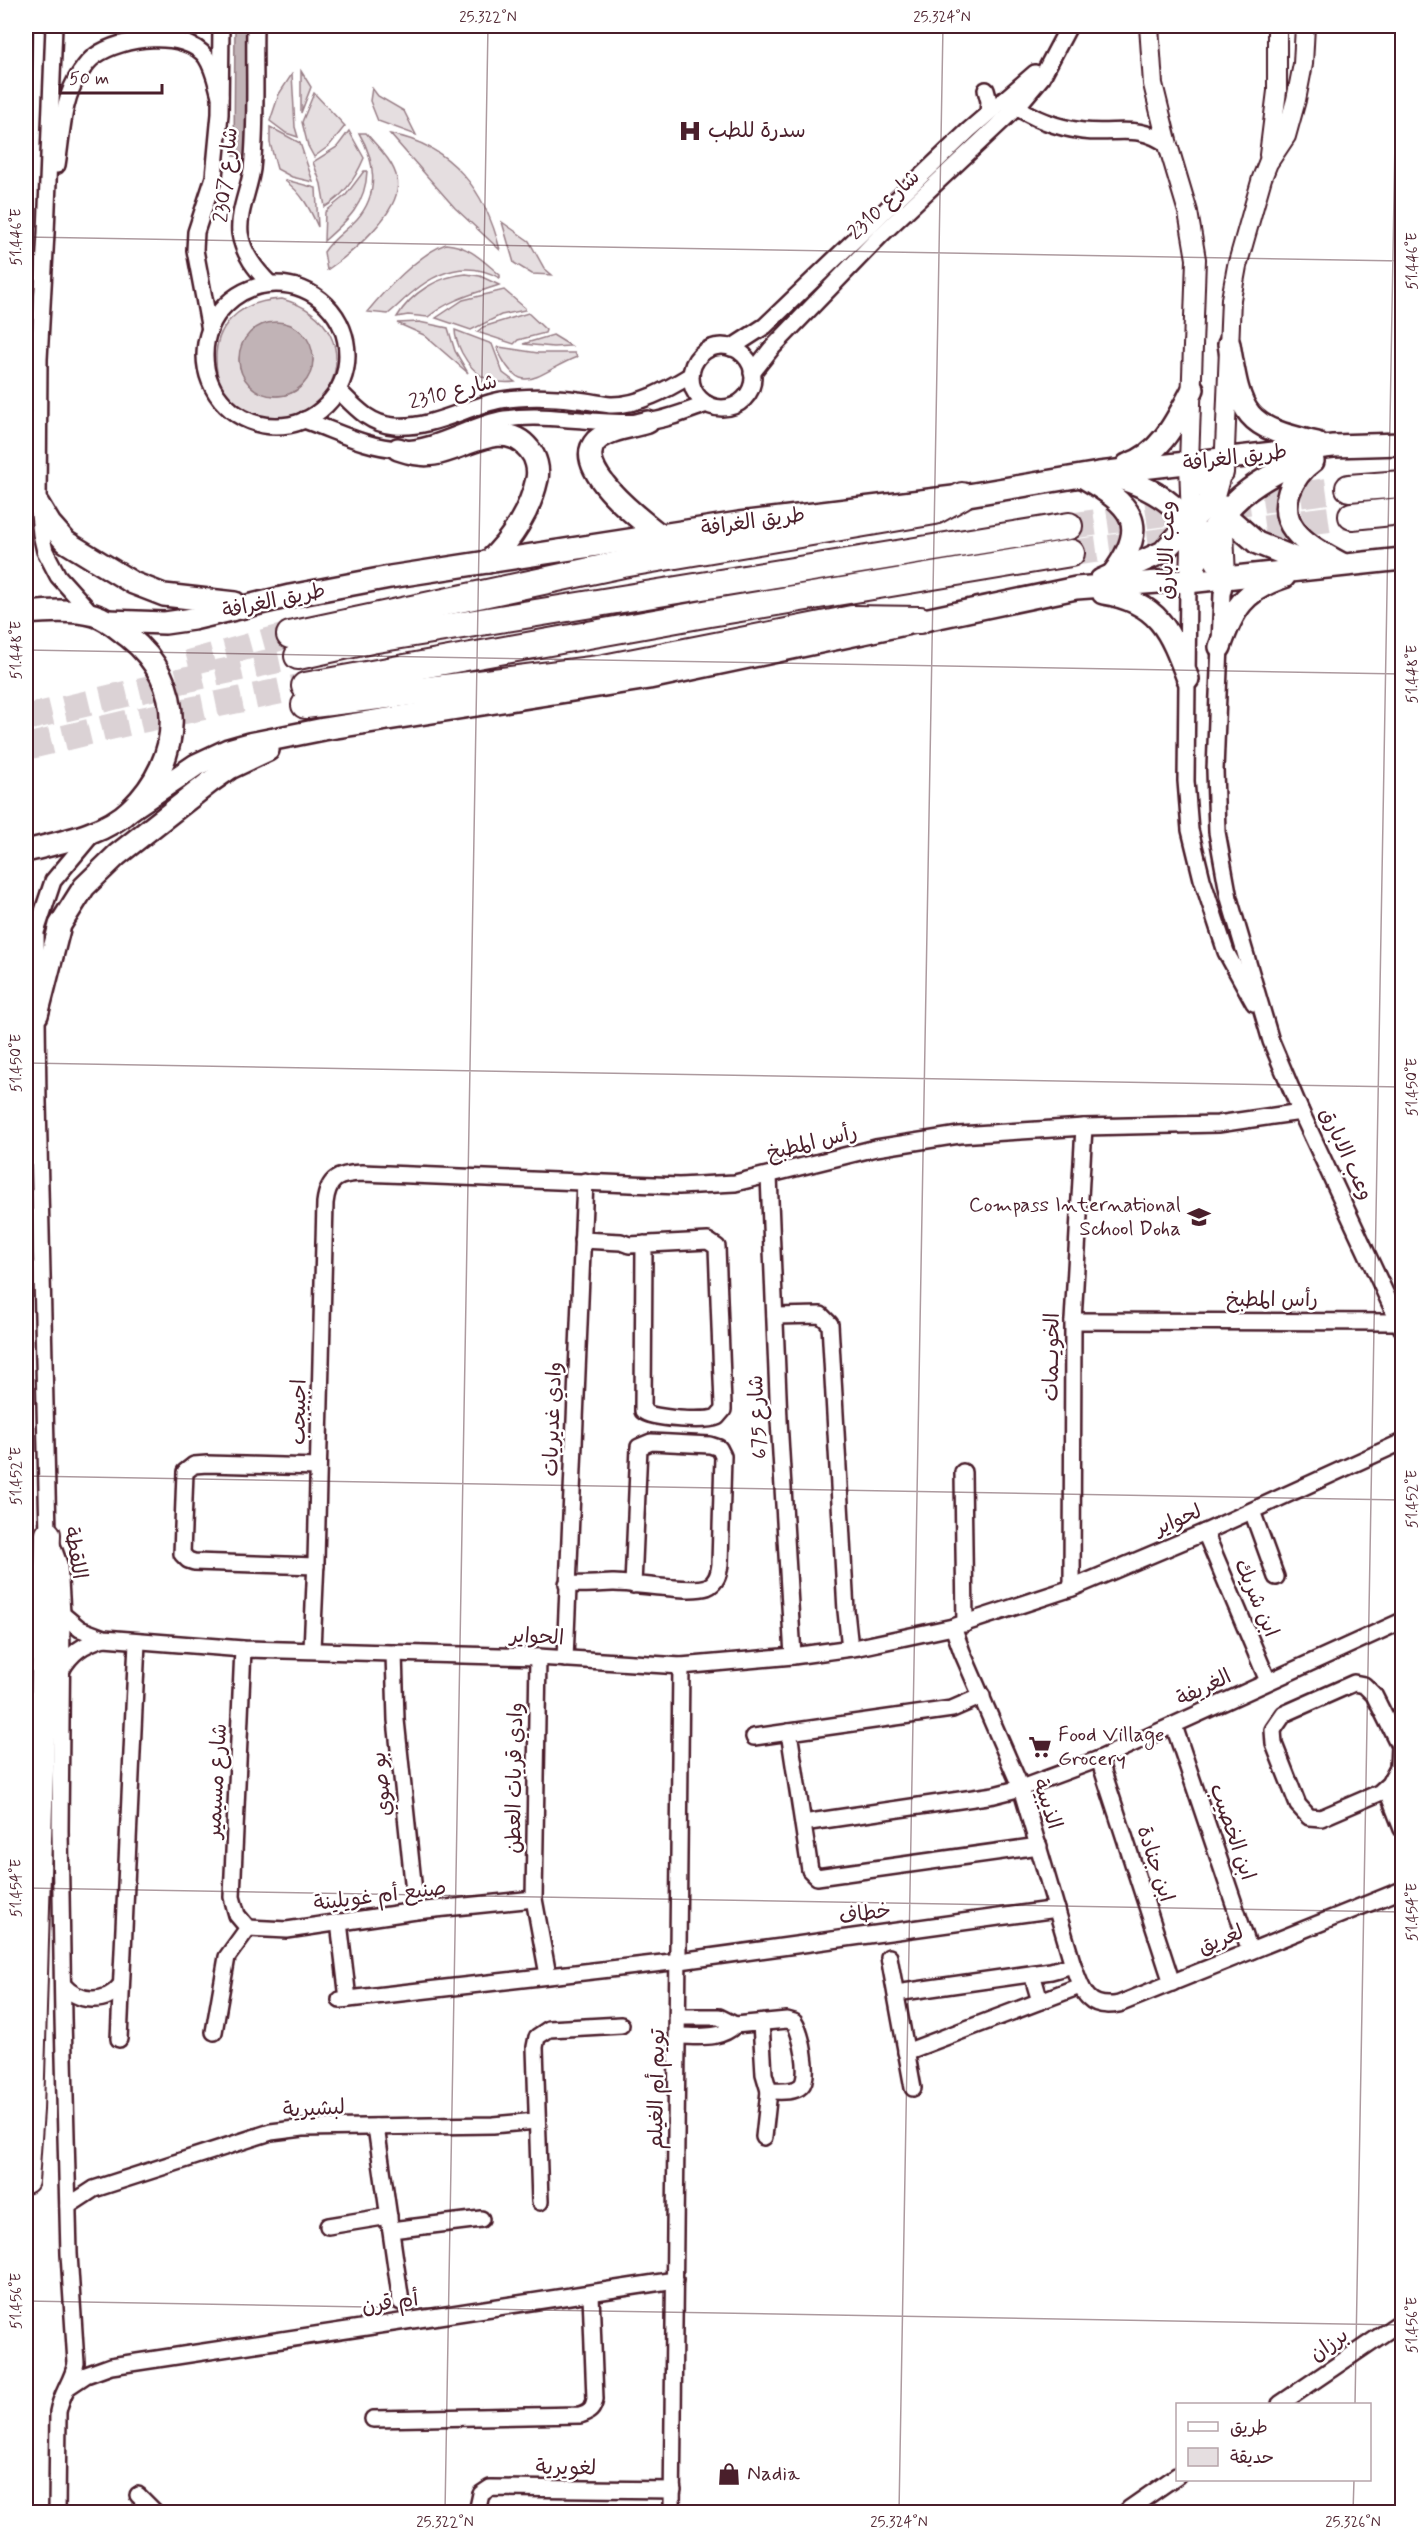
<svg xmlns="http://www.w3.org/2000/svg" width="1428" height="2538" font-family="Mynerve,'Playpen Sans Arabic',sans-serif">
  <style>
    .green { fill: #e5dee0; stroke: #987e86; stroke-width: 1.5; fill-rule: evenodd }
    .water { fill: #c1b3b6; stroke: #91787e; stroke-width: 1.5 }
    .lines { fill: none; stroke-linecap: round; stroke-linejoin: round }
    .trunk-tunnel { stroke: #dbd2d5; stroke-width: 26; stroke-dasharray: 26 13; stroke-linecap: butt }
    .minor-casing { stroke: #4a1f2b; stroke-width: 20 }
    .tertiary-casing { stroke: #4a1f2b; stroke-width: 22 }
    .secondary-casing { stroke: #4a1f2b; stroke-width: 26 }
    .primary-casing { stroke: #4a1f2b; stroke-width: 28 }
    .trunk-casing { stroke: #4a1f2b; stroke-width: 30 }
    .minor { stroke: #fff; stroke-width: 15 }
    .tertiary { stroke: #fff; stroke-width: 18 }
    .secondary { stroke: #fff; stroke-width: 21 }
    .primary { stroke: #fff; stroke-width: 24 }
    .trunk { stroke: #fff; stroke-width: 26 }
    .ticks { fill: none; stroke: #4a1f2b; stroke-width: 1.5; stroke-opacity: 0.45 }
    .labels { text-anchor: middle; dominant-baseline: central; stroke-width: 5; stroke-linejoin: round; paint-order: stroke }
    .poi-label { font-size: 21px; fill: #4a1f2b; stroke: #fff; text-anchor: start }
    .street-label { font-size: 21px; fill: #4a1f2b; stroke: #fff }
    .neatline { fill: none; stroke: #4a1f2b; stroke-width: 2 }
    .ticks-label { font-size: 15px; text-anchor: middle; fill: #4a1f2b }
  </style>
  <rect width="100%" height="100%" fill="#fff"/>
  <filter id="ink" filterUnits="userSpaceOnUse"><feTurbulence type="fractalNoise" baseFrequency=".0167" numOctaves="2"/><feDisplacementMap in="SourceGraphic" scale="12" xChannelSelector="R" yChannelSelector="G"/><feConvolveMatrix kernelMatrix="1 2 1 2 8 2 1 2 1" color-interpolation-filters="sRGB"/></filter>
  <g filter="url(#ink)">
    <g class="green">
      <path d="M301,71l10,16 -10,26z"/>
      <path d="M292,74l3,53 3,10 -12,-4 -16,-12 9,-27z"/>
      <path d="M372,88l6,8 26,15 12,24 -38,-14 -8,-20z"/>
      <path d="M314,93l31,33 -16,20 -15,11 -6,-11 -6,-24z"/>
      <path d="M270,127l30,16 13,39 -21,-5 -15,-8 -7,-26z"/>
      <path d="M349,131l15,27c-8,19 -20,38 -39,49l-4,-23 -8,-22 24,-15z"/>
      <path d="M359,133h7c11,13 28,29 31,46 7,31 -46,75 -70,91l-3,-18c8,-13 22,-21 33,-33 23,-26 18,-59 2,-86z"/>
      <path d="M390,134c62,11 96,58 110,116l-45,-42z"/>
      <path d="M364,171h3c-1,33 -19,49 -43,70l1,-29 21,-17z"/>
      <path d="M286,180l30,8 2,39c-8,-18 -16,-34 -33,-46z"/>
      <path d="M502,222l27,19 15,27 8,7 -20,-1 -18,-11z"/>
      <path d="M446,244c24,2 36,16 54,31v3c-31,-17 -61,-8 -87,14 -9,7 -16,15 -25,22l-21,-2c17,-21 53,-59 79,-68z"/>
      <path d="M466,274l14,2 19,9c-26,9 -49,14 -71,32l-20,-2 -11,2c14,-24 41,-41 69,-43z"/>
      <path d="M504,290l21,18v2l-24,5 -30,15 -35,-12 27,-18z"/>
      <path d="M282,299c100,28 45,154 -37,113 -14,-8 -26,-24 -28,-40 -7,-46 22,-71 65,-73zM254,329l59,31c-13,73 -110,20 -59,-31z"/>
      <path d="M528,313l18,17 -1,3 -27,7 -4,4 -37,-12 6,-5z"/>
      <path d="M419,322l29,6 7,23 13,22 -44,-38 -27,-12z"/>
      <path d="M455,330l37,14 11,29 12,9c-27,3 -41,-7 -53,-29 -4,-8 -7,-15 -7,-23z"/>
      <path d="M553,335l18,11 -18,1 -30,-3z"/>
      <path d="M499,347l39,6h37l2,4c-38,14 -56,46 -80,-9z"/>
    </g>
    <g class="water">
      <path d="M235,26h15l-2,130h-14z"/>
      <circle cx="276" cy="359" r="37"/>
    </g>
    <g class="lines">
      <g class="trunk-tunnel">
        <path d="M1069,526l280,-38"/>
        <path d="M1071,553l281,-37"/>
        <path d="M188,663l102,-28"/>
        <path d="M26,718l162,-39 110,-23"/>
        <path d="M26,747l101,-24 178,-37"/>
      </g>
      <g class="minor-casing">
        <g id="minor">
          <path d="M54,26l-8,207 -7,126 -1,145 3,30 4,17 13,25 35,39"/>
          <path d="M255,26c-1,46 2,97 -3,143 -3,21 -14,43 -12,64 3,21 16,37 30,51"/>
          <path d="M986,90l3,11 -1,12"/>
          <path d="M1010,102c20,16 48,26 73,29 34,4 55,-8 85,14"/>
          <path d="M57,165c5,-30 5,-67 23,-92 4,-6 10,-14 15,-17 26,-19 90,-27 111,1 8,12 10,25 14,39"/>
          <circle cx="276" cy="355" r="71"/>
          <path d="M210,330l-15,-80 1,-18 18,-55 6,-63 1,-88"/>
          <circle cx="722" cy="377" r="31"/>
          <path d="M731,348l34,-22 204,-196 66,-57"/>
          <path d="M752,373l19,-24 110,-114 136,-128 25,-30 27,-51"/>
          <path d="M338,390c17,17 31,34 56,36 38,3 71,-19 107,-26 24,-4 53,-3 77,0 11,1 22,4 32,5 28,1 58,-16 81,-30"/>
          <path d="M304,420c32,11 63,28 96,29 38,0 69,-24 105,-30 47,-7 93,7 141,3 20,-2 41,-11 61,-18"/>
          <path d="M1226,577l-4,17 -7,176 2,62 12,66 42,143 30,71 101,217"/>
          <path d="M1188,582l-2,199 4,49 12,49 24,73 28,51"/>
          <path d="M769,1176l10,244 14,236"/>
          <path d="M582,1240l39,2 8,3 79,-4 9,6 6,158v5l-6,7c-11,5 -65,2 -74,-6l1,-167"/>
          <path d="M775,1316l46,-1 9,9 16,287 4,37"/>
          <path d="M1073,1321l326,1"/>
          <path d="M963,1472l2,152"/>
          <path d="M1252,1511l24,66"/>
          <path d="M1205,1532l63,149"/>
          <path d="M316,1566l-122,-4 -6,-2 -6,-6 3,-82 9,-7 13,-1 111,3"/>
          <path d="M567,1584c16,1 31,0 47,-1 21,0 76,10 93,4 10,-4 12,-14 13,-23l3,-108 -4,-8 -9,-3 -59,-3 -12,5 -6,138"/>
          <path d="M1072,1588l1,-267 11,-194"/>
          <path d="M62,1614l18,15 24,9 139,11 295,8 143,9 112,-10 66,-9 94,-20 119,-39 133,-56 197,-90"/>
          <path d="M953,1627l9,25 59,136 52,177c9,26 14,45 46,39l283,-114"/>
          <path d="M243,1649l-11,248 5,18 11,13 39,2 129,-19 118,-12"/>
          <path d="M312,1649l4,-88 9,-358c3,-25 13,-29 37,-30l317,13 56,-3 141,-35 83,-13 125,-8 134,-3 83,-12"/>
          <path d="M394,1653l2,67 20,191"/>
          <path d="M538,1657l-4,242 14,76"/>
          <path d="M565,1659l20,-478"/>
          <path d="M61,1671c10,-19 23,-27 43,-33"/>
          <path d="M1354,1683l10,2 10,10 25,50 -1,22 -9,17 -10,9 -58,25 -12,-1 -11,-12 -24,-61 -1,-14 11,-16z"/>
          <path d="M1174,1726l76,225"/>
          <path d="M789,1732l21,138 7,7 222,-31"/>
          <path d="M754,1737l198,-28 30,-13"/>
          <path d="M1099,1759l73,224"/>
          <path d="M1386,1788l16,41"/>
          <path d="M803,1823l191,-28 27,-7 78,-29 303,-138"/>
          <path d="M339,1922l9,77"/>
          <path d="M889,1957l24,131"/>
          <path d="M1032,1974l8,27"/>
          <path d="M63,1985c15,17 42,20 57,1"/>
          <path d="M896,1993l155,-22 22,-6"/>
          <path d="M340,2000l340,-39 377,-52"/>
          <path d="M679,2017h40l16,8 52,-5 7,2c7,10 17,54 7,64 -7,7 -23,5 -32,5l-5,-17 -3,-51"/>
          <path d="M214,2032l13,-75 21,-29"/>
          <path d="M679,2036c19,0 42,4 56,-11"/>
          <path d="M119,2039l18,-397"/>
          <path d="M906,2052l174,-66"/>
          <path d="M376,2127l25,175"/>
          <path d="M764,2137l5,-46"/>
          <path d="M540,2202l-5,-155 2,-10 12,-8 72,-4"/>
          <path d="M68,2206l26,-17 177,-57 32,-4 190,-3 43,-4"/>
          <path d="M328,2226l61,-10"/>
          <path d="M391,2230l90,-11"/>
          <path d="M68,2387l18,-12 25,-9 564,-86"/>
          <path d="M1280,2404l122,-83"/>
          <path d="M373,2419l207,-4c10,-3 13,-6 15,-16l-4,-105"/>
          <path d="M138,2495l17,17"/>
          <path d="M1129,2509l49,-34"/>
          <path d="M57,2512l1,-100c3,-18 15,-32 18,-49l-7,-109 -6,-236 -3,-187 2,-217 -3,-50 -11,-30 -10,-432 -2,-170 17,-51 41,-49"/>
          <path d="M477,2512l4,-18 9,-6 183,2"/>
          <path d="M672,2512l9,-846"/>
        </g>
      </g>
      <g class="tertiary-casing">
        <g id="tertiary">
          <path d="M1149,26l4,58 15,61 20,67 8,47 -7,204 2,59 -2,54"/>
          <path d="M1269,155l8,-64v-65"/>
          <path d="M1224,473l7,-174 6,-33 25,-88 6,-15 18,-27 10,-36 7,-36 2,-38"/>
          <path d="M1223,510l3,67"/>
        </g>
      </g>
      <g class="secondary-casing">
        <g id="secondary">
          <path d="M1229,344c12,73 15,82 88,99"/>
          <path d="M648,422c-16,5 -40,7 -52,19 -25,27 46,80 65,95"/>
          <path d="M398,449c12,4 23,7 36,5 29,-4 70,-37 95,-5 7,8 10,20 8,30 -7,32 -26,62 -49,83"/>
          <path d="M1313,461c-21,15 -37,46 -18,70 12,15 31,24 47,33"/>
          <path d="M1189,463l34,50 34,30 57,23"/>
          <path d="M1127,465c35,-11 50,-46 66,-76"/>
          <path d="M1111,476c63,15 83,49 115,101"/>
          <path d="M1083,477c48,28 68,46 30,97"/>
          <path d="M38,504l12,20 16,18 67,41 31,12 71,8"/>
          <path d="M1101,580l62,-28 50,-54 11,-39"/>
          <path d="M1188,582c29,-75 53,-95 125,-127"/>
          <path d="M1103,593c56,9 67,38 85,86"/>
          <path d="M26,613c21,-2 47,-4 68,2 14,4 24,14 35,22 58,46 54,122 2,172 -27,26 -70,33 -105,42"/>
          <path d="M108,621l57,2 28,-4 97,-23 100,-19 349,-54 223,-27 137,-23 234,-27 69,-2"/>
          <path d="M1220,647c13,-38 24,-57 64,-70"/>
          <path d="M131,809l65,-44 32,-15 21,-6 75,-15 325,-51 427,-90 96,-7 16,1 214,-23"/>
          <path d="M37,1015l23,-90 24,-38 33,-32 93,-73 20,-14 38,-18"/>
        </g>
      </g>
      <g class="primary-casing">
        <path id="primary" d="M26,2181l5,-71 17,-576"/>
      </g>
      <g class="trunk-casing">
        <g id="trunk">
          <path d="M1349,488l53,-4"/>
          <path d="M1352,516l50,-5"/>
          <path d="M290,635l333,-71 312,-53 27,-15"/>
          <path d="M298,656l73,-16 698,-114"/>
          <path d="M305,686l405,-73 361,-60"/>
          <path d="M305,705l294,-36 253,-50 68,1"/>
        </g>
      </g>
      <use href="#minor" class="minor"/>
      <use href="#tertiary" class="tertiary"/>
      <use href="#secondary" class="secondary"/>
      <use href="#primary" class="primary"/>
      <use href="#trunk" class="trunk"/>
    </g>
  </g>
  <path class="ticks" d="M26,237l1376,24M26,531l8,-505M26,650l1376,24M26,1063l1376,24M26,1476l1376,24M26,1888l1376,24M26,2301l1376,24M1355,2404l42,-2378M445,2512l43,-2486M899,2512l44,-2486M1353,2512l1,-32"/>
  <defs>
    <g id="hospital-bare" transform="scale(1.8)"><path d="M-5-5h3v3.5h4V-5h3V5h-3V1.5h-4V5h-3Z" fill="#4a1f2b" stroke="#fff" stroke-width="2.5" paint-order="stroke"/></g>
    <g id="school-bare" transform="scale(1.8)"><path d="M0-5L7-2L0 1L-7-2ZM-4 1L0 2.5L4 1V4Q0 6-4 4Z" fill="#4a1f2b" stroke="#fff" stroke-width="2.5" paint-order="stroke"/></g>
    <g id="supermarket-bare" transform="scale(1.8)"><path d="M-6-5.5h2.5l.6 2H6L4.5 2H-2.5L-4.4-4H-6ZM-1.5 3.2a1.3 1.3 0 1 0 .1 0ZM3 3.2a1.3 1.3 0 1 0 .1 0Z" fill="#4a1f2b" stroke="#fff" stroke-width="2.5" paint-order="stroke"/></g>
    <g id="shop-bare" transform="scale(1.8)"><path d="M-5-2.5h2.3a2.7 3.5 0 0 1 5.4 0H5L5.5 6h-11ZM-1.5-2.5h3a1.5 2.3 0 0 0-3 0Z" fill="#4a1f2b" stroke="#fff" stroke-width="2.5" paint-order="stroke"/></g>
  </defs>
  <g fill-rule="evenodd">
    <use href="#hospital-bare" x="690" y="131"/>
    <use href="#school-bare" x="1199" y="1217"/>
    <use href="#supermarket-bare" x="1040" y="1747"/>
    <use href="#shop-bare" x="729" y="2474"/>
  </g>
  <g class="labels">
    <g class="poi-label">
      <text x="708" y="131">سدرة للطب</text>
      <text x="1181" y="1205" text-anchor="end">Compass International<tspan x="1181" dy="24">School Doha</tspan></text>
      <text x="1058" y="1735">Food Village<tspan x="1058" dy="24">Grocery</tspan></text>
      <text x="747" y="2474">Nadia</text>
    </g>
    <g class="street-label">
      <text transform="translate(226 175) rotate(-84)">شارع 2307</text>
      <text transform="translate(884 205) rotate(-44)">شارع 2310</text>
      <text transform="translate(453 392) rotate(-14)">شارع 2310</text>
      <text transform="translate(1235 458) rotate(-7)">طريق الغرافة</text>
      <text transform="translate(753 522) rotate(-8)">طريق الغرافة</text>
      <text transform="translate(1167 550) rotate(-89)">وعب الابارق</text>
      <text transform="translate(274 601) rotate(-12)">طريق الغرافة</text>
      <text transform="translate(812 1143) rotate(-14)">رأس المطبخ</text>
      <text transform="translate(1346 1154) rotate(65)">وعب الابارق</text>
      <text x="1272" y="1300">رأس المطبخ</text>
      <text transform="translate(1052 1357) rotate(-89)">الخويــمات</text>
      <text transform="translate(299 1412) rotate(-89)">اجبيجب</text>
      <text transform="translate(758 1417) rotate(-93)">شارع 675</text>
      <text transform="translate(553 1419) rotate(-88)">وادي غديريات</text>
      <text transform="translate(1178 1520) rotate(-23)">لحواير</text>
      <text transform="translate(75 1553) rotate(80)">اللقطة</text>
      <text transform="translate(1256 1598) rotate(67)">ابن شريك</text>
      <text transform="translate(537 1637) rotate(3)">الحواير</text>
      <text transform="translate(1204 1688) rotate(-26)">الغريفة</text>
      <text transform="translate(515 1778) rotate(-89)">وادي قريات العطن</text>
      <text transform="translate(217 1781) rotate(-87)">شارع مسيمير</text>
      <text transform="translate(382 1784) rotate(-96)">بو صوي</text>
      <text transform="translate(1047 1804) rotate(72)">الذيبية</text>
      <text transform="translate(1232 1832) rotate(71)">ابن الخصيب</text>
      <text transform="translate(1155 1864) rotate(72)">ابن جنادة</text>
      <text transform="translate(380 1896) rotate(-7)">صنيع أم غويلينة</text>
      <text transform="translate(865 1914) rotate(-8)">خطاف</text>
      <text transform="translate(1221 1940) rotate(-22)">لعريق</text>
      <text transform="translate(657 2089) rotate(-89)">تويم أم الغيلم</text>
      <text transform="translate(314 2109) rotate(-3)">لبشيرية</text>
      <text transform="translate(390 2303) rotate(-8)">أم قرن</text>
      <text transform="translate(1329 2345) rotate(-35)">برزان</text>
      <text transform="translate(566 2468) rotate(1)">لغويرية</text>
    </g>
  </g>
  <rect width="1428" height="2538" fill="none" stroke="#fff" stroke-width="66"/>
  <rect x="1176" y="2403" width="195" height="78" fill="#ffffff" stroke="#b7a5aa" stroke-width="1.5"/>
  <rect x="1188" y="2422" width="30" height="9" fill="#ffffff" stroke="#b7a5aa" stroke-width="1.5"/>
  <text x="1230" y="2433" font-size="18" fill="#4a1f2b">طريق</text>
  <rect x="1188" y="2448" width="30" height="18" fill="#e5dee0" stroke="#b7a5aa" stroke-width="1.5"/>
  <text x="1230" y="2463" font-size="18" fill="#4a1f2b">حديقة</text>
  <path d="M60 84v9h102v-9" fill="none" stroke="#4a1f2b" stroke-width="3"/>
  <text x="69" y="84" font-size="18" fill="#4a1f2b" stroke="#ffffff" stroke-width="4.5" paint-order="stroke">50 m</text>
  <rect x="33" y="33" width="1362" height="2472" class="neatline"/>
  <g class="ticks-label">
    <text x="488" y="22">25.322°N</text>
    <text x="942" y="22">25.324°N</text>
    <text transform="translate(16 237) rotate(-90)" y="5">51.446°E</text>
    <text transform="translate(1412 261) rotate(-90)" y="5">51.446°E</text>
    <text transform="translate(16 650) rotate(-90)" y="5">51.448°E</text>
    <text transform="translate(1412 674) rotate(-90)" y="5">51.448°E</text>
    <text transform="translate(16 1063) rotate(-90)" y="5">51.450°E</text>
    <text transform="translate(1412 1087) rotate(-90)" y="5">51.450°E</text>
    <text transform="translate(16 1476) rotate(-90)" y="5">51.452°E</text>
    <text transform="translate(1412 1499) rotate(-90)" y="5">51.452°E</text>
    <text transform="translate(16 1888) rotate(-90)" y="5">51.454°E</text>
    <text transform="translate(1412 1912) rotate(-90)" y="5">51.454°E</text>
    <text transform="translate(16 2301) rotate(-90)" y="5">51.456°E</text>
    <text transform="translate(1412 2325) rotate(-90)" y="5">51.456°E</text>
    <text x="445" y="2527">25.322°N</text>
    <text x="899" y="2527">25.324°N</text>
    <text x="1353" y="2527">25.326°N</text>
  </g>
</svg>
